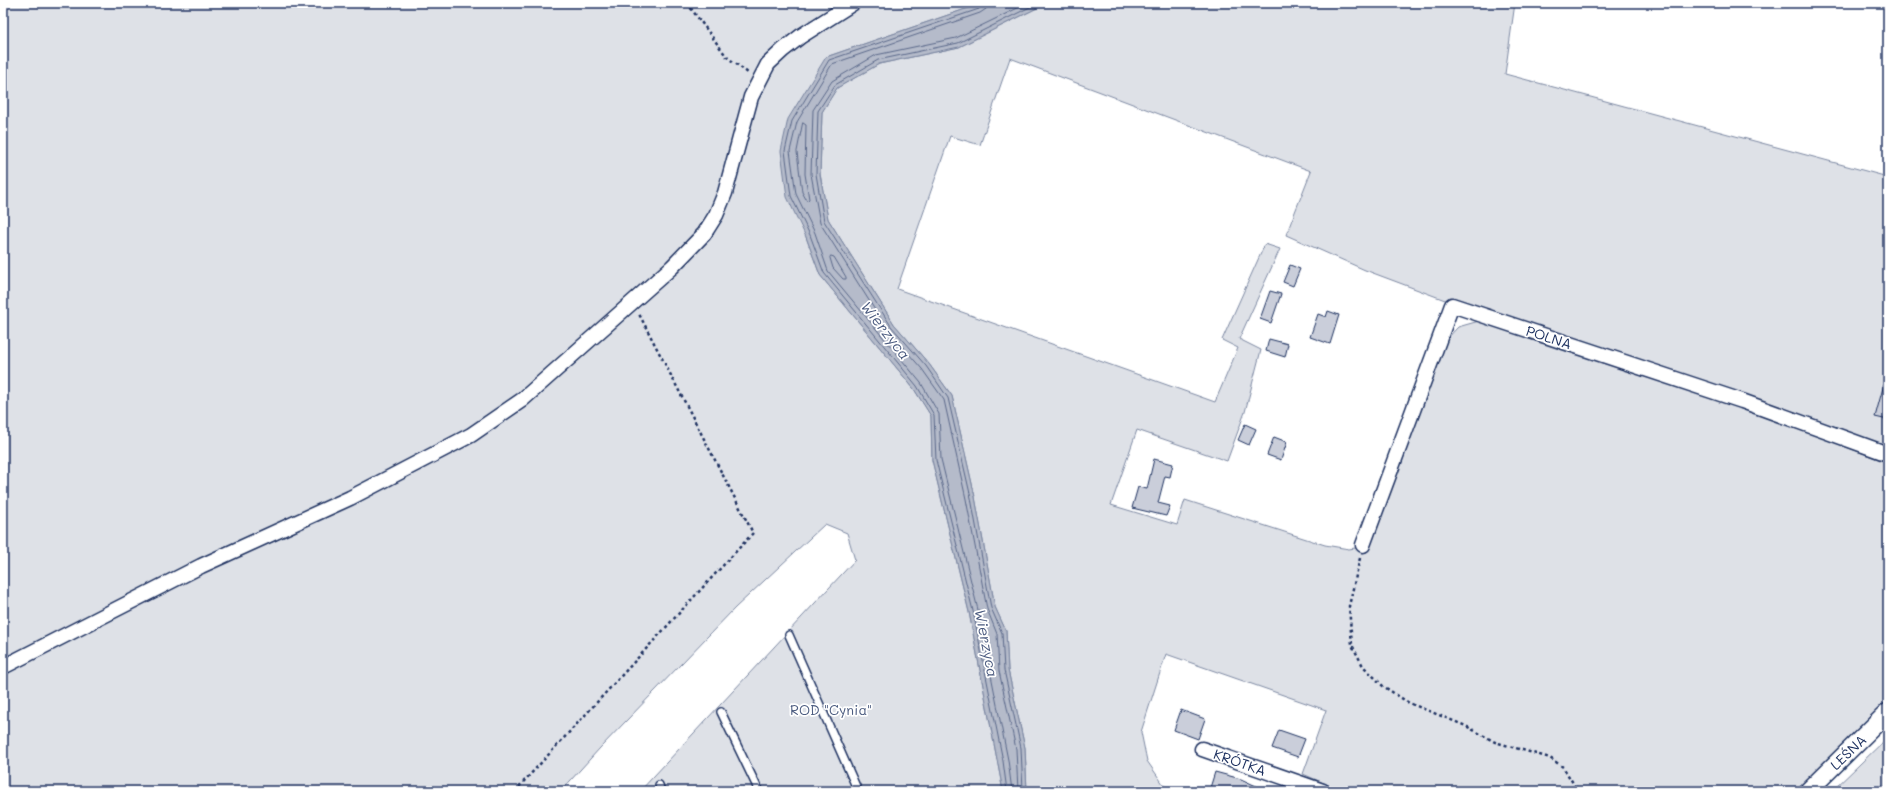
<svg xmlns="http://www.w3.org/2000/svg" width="1891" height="794" font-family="Mali,sans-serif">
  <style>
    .green { fill: #dee1e7; stroke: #7c88a2 }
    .water { fill: #b5bbca; stroke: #77839f }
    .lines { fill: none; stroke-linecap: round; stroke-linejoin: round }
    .shore { stroke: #596789; stroke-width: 1 }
    .building { fill: #caceda; stroke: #1b2f5e }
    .service-casing { stroke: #1b2f5e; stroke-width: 10 }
    .minor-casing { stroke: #1b2f5e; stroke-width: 17 }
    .tertiary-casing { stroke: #1b2f5e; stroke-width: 20 }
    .path { stroke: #1b2f5e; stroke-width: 2.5; stroke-dasharray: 3 3; stroke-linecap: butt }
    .service { stroke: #fff; stroke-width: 7 }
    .minor { stroke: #fff; stroke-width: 14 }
    .tertiary { stroke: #fff; stroke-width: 17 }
    .labels { text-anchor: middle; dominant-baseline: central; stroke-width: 3.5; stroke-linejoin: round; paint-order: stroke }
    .street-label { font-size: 14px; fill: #1b2f5e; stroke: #fff }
    .park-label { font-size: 14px; fill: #4c5c80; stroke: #fff }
    .water-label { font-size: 15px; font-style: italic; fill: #49597e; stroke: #fff }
  </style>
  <rect width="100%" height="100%" fill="#fff"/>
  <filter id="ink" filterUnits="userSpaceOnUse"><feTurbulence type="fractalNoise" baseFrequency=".025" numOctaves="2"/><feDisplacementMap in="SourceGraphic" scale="8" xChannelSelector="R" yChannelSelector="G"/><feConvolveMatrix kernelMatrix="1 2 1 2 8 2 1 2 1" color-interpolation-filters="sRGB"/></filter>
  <g filter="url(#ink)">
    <g class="green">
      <path d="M3,3h980l-157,54 -20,180 14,38 94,114 17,27 1,44 37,152 34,179h-363l215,-231 -8,-27 -22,-9 -90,84 -135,140 -39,43h-558z"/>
      <path d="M1047,3h468l-10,71 383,103v272l-363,-126 -80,-23 -80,-30 -79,-35 25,-64 -301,-113 -30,87 -30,-9 -53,153 318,113 23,-54 -16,-8 43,-96 15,5 -41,90 22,11 -16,62 -18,49 -90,-31 -26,75 66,20 8,-25 140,45 24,4 18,-3 75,-202 16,-17 21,-6 287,95 122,47v240l-90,88h-456l-39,-17 23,-64 -160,-56 -25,78 6,29 21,30h-141l-2,-43 -17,-78 -2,-39 -11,-24 -20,-110 -23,-101 -23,-32 -35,-40 -66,-105 -8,-45 2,-62 15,-24 42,-24 80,-17z"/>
      <path d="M1888,737v54h-56z"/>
    </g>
    <path class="water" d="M983,3h64l-88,44 -80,17 -42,24 -15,24 -2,62 8,45 66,105 35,40 23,32 23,101 20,110 11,24 2,39 17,78 2,43h-24l-34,-179 -37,-152 -1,-44 -17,-27 -94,-114 -14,-38 -19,-40 -6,-46 7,-32 38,-62z"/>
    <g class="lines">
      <g class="shore">
        <path d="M982,3l-3,6 -150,51 -37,61 -7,30 6,45 19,39 14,38 93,113 17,29 2,45 37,151 30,150 4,30"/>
        <path d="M987,3l-1,6 -6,4 -148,51 -35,58 -7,29 6,43 19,39 13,38 93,112 18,31 2,45 37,151 30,150 4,31"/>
        <path d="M803,123l3,2 -1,49 4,25 -2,2 -5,-9 -5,-40z"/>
        <path d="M831,256l3,1 12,20v2h-3l-10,-11 -3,-10z"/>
        <path d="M1018,791l-2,-42 -17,-78 -2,-37 -10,-25 -21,-110 -22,-99 -22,-31 -35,-40 -67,-106 -9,-49 2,-64 19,-29 44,-26 80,-17 72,-35"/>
        <path d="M1023,791l-2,-43 -17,-78 -2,-37 -11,-25 -20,-110 -23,-100 -22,-32 -35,-40 -67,-105 -8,-47 2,-63 17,-26 43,-25 80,-17 80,-40"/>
      </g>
    </g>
    <g class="building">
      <path d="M1290,265l10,4 -7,17 -10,-4z"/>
      <path d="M1270,291l11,3 -10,29 -11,-4z"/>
      <path d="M1328,311l11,4 -9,29 -20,-7 8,-23 8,3z"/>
      <path d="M1269,339l19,5 -3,13 -19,-6z"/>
      <path d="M1884,384h4v36l-13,-3z"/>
      <path d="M1245,424l11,5 -7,16 -11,-5z"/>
      <path d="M1274,437l13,5 -6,18 -14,-5z"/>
      <path d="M1154,459l19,5 -3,13 -5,-1 -7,27 12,3 -4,10 -34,-8 6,-21 9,2z"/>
      <path d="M1181,710l24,9 -7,20 -24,-9z"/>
      <path d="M1279,730l26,9 -7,18 -26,-9z"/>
      <path d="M1215,772l26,7 26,12h-58z"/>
    </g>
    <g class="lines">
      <g class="service-casing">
        <g id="service">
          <path d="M789,635l69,156"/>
          <path d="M721,712l38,79"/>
          <path d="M659,785l2,6"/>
        </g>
      </g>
      <g class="minor-casing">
        <g id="minor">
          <path d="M1363,545l89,-240 290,96 146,53"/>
          <path d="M3,667l198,-101 149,-68 121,-63 51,-35 150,-133 32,-33 12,-19 9,-22 26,-96 17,-33 15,-14 18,-14 52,-33"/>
          <path d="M1202,749l121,42"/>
        </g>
      </g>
      <g class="tertiary-casing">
        <path id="tertiary" d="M1808,791l80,-79"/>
      </g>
      <g class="path">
        <path d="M687,3l40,54 21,16"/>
        <path d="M1360,558l-11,48 3,39 11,21 20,20 26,17 57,23 29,16 55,16 13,9 15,24"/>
        <path d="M515,791l238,-258 -114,-219"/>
      </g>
      <use href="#service" class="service"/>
      <use href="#minor" class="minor"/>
      <use href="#tertiary" class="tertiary"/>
    </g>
  </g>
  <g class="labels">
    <g class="street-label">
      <text transform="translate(1549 337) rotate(18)">POLNA</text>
      <text transform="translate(1848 752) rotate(-44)">LEŚNA</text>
      <text transform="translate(1240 762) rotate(19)">KRÓTKA</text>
    </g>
    <g class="park-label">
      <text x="831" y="709">ROD "Cynia"</text>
    </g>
    <g class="water-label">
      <text transform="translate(886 330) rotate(52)">Wierzyca</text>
      <text transform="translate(987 643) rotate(79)">Wierzyca</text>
    </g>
  </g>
  <rect width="1891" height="794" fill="none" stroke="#fff" stroke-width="16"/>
  <rect x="8" y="8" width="1875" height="778" fill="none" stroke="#1b2f5e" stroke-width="1.5" filter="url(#ink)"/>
</svg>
